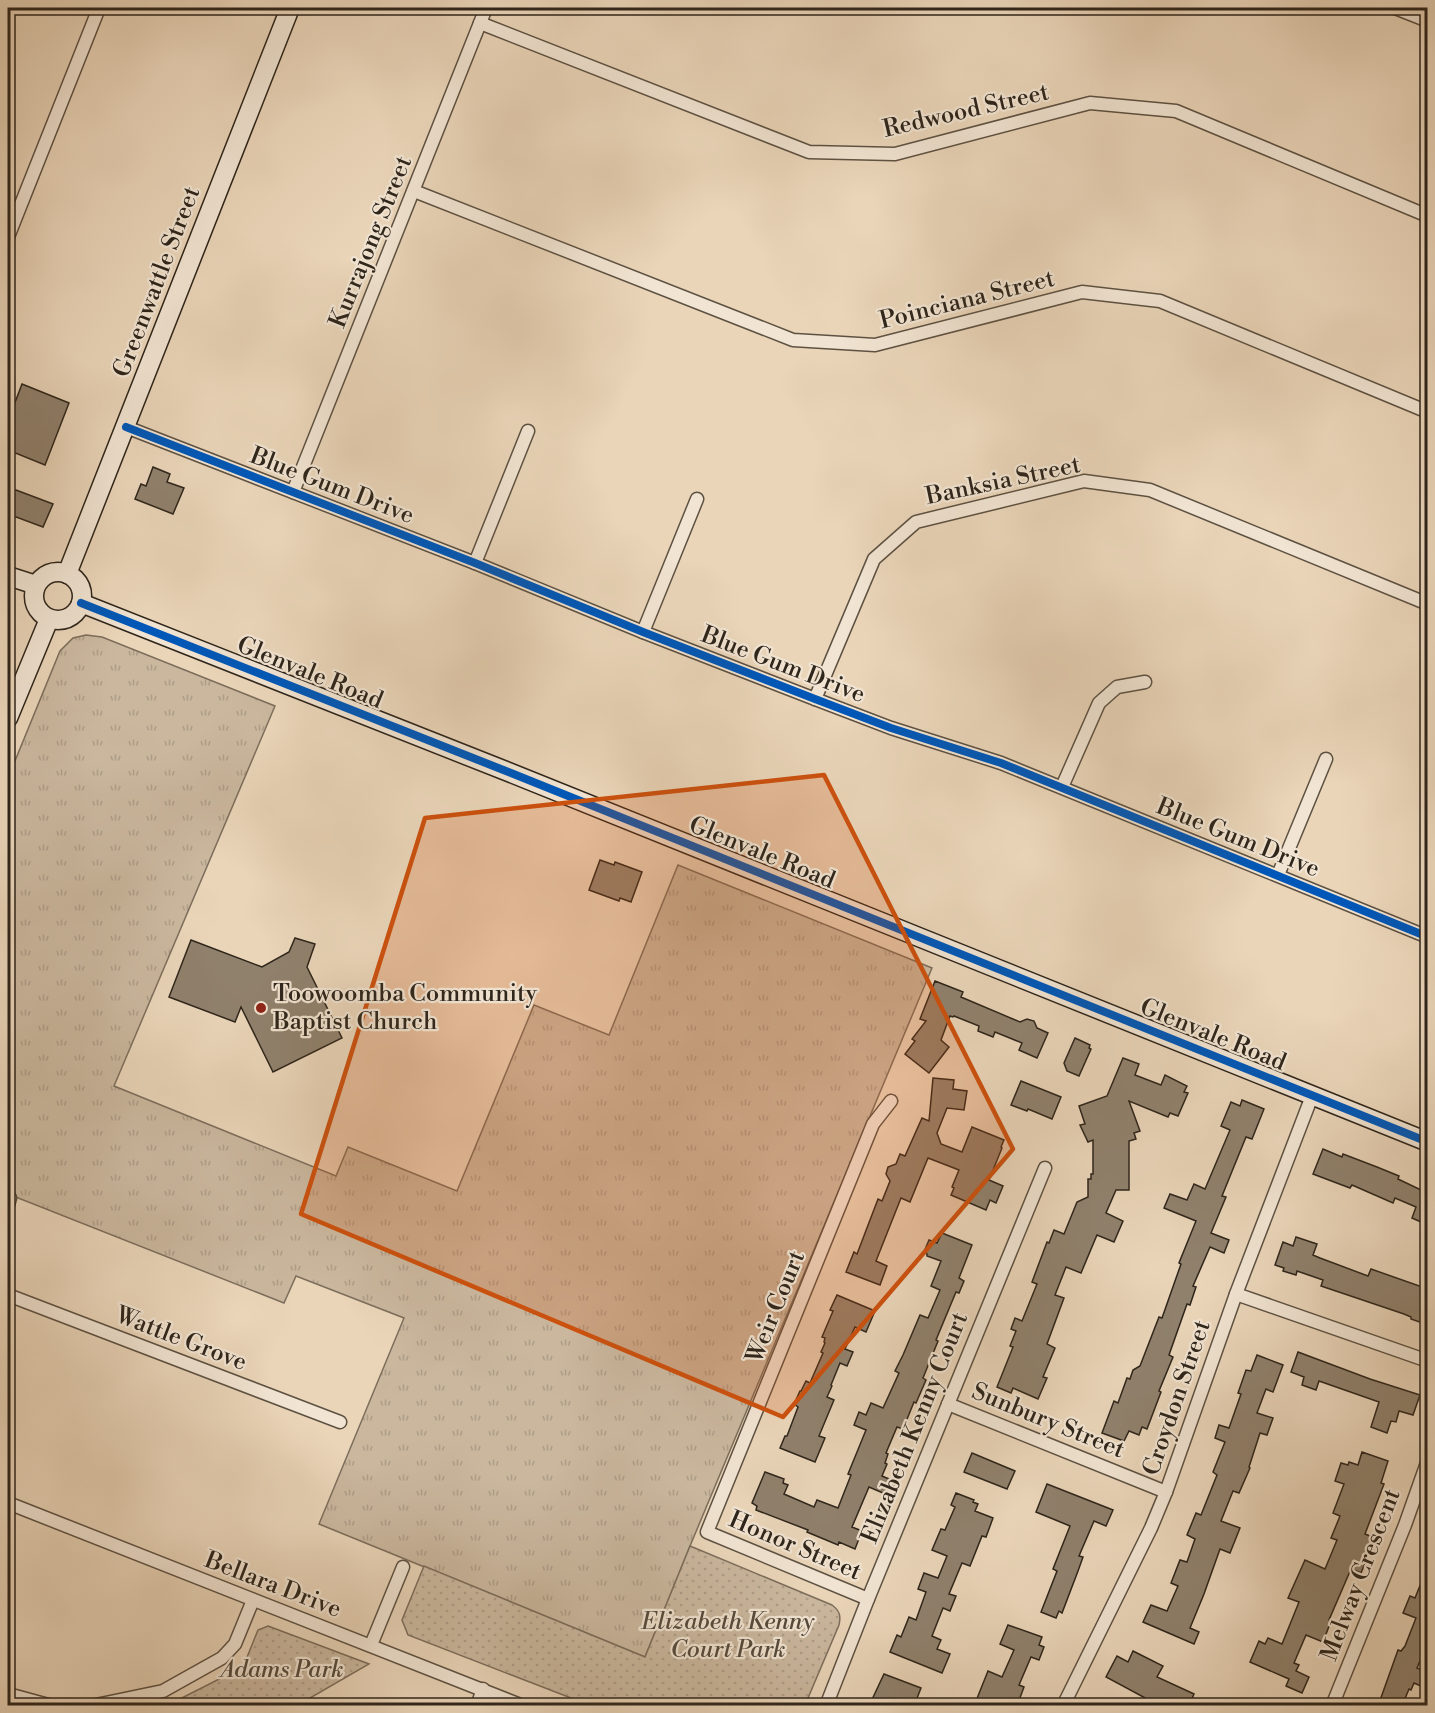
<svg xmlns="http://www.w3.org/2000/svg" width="1435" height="1713" font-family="'Libre Bodoni',serif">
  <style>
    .grass { fill: url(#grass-tufts); stroke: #7c6e5c; stroke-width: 1.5 }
    .park { fill: url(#park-dots); stroke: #7c6e5c; stroke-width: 1.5 }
    .building { fill: #90816d; stroke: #2e251b; stroke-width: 1.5 }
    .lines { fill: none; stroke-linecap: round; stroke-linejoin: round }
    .street-casing { stroke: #5d5142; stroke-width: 15 }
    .secondary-casing { stroke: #2e251b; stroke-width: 21 }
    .street { stroke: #f1e4d2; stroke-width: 12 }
    .secondary { stroke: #f1e4d2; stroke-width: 18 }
    .cycleway-casing { stroke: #f1e4d2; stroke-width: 11 }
    .cycleway { stroke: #0057b8; stroke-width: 8 }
    .marked { fill: #cc510e; fill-opacity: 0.2; stroke: #cc510e; stroke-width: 4.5; stroke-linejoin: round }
    .poi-dot { fill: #8f2418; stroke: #f1e4d2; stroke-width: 2 }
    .labels { text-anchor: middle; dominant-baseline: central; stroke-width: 4.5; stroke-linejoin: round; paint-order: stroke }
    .street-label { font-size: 24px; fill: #2e251b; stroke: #f1e4d2 }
    .poi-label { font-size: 24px; fill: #2e251b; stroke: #f1e4d2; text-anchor: start }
    .park-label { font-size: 24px; font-style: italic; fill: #554a3c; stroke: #f1e4d2 }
  </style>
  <defs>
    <pattern id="grass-tufts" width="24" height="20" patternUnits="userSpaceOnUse" patternTransform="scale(1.5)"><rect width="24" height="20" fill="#cab79e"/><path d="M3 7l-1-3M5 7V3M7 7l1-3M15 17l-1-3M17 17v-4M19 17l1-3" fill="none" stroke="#ae9d88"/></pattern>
    <pattern id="park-dots" width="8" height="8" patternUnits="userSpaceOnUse" patternTransform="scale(1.5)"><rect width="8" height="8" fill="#cab79e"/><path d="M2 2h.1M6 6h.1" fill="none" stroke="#ae9d88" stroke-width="1.8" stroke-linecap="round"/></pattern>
  </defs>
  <rect width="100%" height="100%" fill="#ead5b9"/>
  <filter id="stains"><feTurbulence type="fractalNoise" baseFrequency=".00333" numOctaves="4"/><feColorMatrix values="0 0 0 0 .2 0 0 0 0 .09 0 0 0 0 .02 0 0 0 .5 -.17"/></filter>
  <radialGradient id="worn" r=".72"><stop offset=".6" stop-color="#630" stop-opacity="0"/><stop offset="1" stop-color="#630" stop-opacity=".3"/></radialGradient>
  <path class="grass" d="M86,635l16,2 173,69 -161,380 222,90 12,-29 109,44 77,-186 75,30 69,-170 254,103 -242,578 -45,111 -326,-133 85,-206 -108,-42 -12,27 -276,-109v-416l52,-127 13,-13z"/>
  <g class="park">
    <path d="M690,1546l142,59c8,6 9,11 7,20l-34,80h-216l-181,-70 -6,-15 22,-54 221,91z"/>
    <path d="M268,1626l101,38 -71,41h-137l11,-2 71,-36 15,-37z"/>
  </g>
  <g class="building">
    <path d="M22,384l47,19 -24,62 -37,-15v-29z"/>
    <path d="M153,467l17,7 -3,8 17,6 -11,26 -38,-15 6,-15 5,2z"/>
    <path d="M8,487l45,17 -10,23 -35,-13z"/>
    <path d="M600,860l14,5 1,-3 27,10 -11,30 -11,-4 -1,3 -30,-11z"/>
    <path d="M295,938l20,6 -8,23 35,71 -69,34 -32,-65 -6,15 -66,-25 22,-57 71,27 27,-15z"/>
    <path d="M935,981l28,11 -2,5 59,25 7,-3 7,2 3,7 11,5 -11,25 -18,-8 3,-7 -27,-11 -2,5 -15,-6 1,-5 -25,-10 -1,1 -3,-1 -9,24 8,7 -20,26 -24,-19 10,-13 -3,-2 14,-18 -6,-2z"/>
    <path d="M1075,1038l15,7 -1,3 2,1 -12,27 -12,-5 -3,-8z"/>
    <path d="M1123,1058l16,6 -4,11 26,10 4,-10 22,11 -3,6 4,1 -10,23 -8,-3 -2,4 -39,-16 11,30 -6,2 2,6 -7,2v49h-13l-10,23 17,8 -9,21 -17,-7 -16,38 -15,-6 -11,28 9,3 -17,46 8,4 -12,29 4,1 -9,21 -25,-11 -2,5 -14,-6 16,-40 -3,-1 6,-15 -5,-2 4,-11 7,3 15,-37 -5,-2 15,-40 2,1 5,-13 10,4 13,-32 11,-5v-18h3v-5h2v-34l-5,2 -8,-17 5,-1 -6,-18 28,-10z"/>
    <path d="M933,1078l21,2 -1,9 14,2 -3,19 -17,-2 -10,25 4,11 21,8 10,-25 32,13 -3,7 1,1 -13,32 14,6 -7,17 -6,-3 -4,10 -35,-15 3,-7 -2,-1 7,-17 -31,-12 -18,44 -9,-4 -25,63 11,5 -7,19 -34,-13 8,-20 3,2 21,-55 4,2 8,-20 -4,-7 2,-7 8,-3 4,-10 5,2 17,-38 7,3z"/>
    <path d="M1021,1081l40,16 -9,22 -24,-10 -1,2 -16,-6z"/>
    <path d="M1242,1100l22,9 -12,30 -6,-2 -24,59 4,1 -15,36 18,7 -5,13 -14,-6 -17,39 3,1 -6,18 -3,-1 -18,51 4,2 -14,34 2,1 -14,37 -5,-2 -3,8 -10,-4 -5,10 -22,-8 12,-32 4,2 9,-25 3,1 3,-9 7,-4 19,-49 3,1 19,-54 -2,-1 17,-42 -32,-13 6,-14 17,6 7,-16 11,5 25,-59 -9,-4 10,-24 9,4z"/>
    <path d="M1323,1149l19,8 1,-3 34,13 22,9 -1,3 25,12 5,-11v45l-16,-7 4,-11 -21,-9 -2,5 -41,-18 -2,3 -37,-14z"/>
    <path d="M942,1233l30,12 -13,33 5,3 -5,12 -3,-1 -20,48 2,1 -15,37 3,2 -10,23 -2,-1 -11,27 -6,-2 -11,26 2,1 -3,9 2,1 -5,12 14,6 -6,14 -21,-9 -17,40 10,4 -7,18 -16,-7 -1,3 -31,-13 1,-2 -52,-20 1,-4 -5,-3 13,-31 19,7 -1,4 5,2 -4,9 30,13 3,-7 21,8 13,-33 -3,-1 18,-44 -12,-5 5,-13 7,3 5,-12 12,5 16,-35 -4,-2 8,-16 17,-40 8,3 12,-28 -9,-4 10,-25 -14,-5v-2l-3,-2 5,-12 8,3z"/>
    <path d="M1296,1237l21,7 -4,11 7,3 48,18 3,-7 57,20v36l-17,-6v-2l-7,-3 -83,-28 2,-6 -26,-9 -1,4 -13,-4 1,-3 -9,-3 8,-23 10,4z"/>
    <path d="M837,1295l38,16 -9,21 -11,-5 -10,22 8,3 -6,14 -7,-3 -9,22 1,1 -5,11 7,3 -15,36 6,2 -10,24 -35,-14 5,-12h2l11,-29 -4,-3 6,-13h1l5,-10 4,2 13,-30 -2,-1 4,-9 -1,-1 1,-4 -3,-1 11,-26 -3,-1z"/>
    <path d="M1298,1352l72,27 50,16 -7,20 -14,-4 -3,11 -5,-1 -4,12 -16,-6 8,-25 -60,-21 -3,9 -14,-5 2,-8 -13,-5z"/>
    <path d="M1257,1355l26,10 -10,27 -7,-3 -9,24 16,5 -6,17 -7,-2 -11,34 1,1 -11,25 -6,-2 -12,30 19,7 -10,25 -10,-4 -16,45 -14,34 9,4 -5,12 -51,-22 8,-17 16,6 11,-25 -7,-3 9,-23 7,2 8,-23 -8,-4 9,-22 5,2 16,-40 -4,-3 12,-30 -10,-4 4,-13 10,3 12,-34 -3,-1 8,-23 5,1z"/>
    <path d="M1362,1452l26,9 -7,22 3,1 -19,50 10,4 -14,35 -10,-4 -22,51 2,1 -8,21 -17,-7 -12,28 5,2 -3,6 13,6 -7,16 -16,-7 3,-7 -39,-17 9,-21 6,3 3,-6 14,6 17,-42 -11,-4 17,-38 20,9 12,-29 -6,-2 9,-22 -7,-3 11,-29 -9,-3 6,-18 7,2 1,-3 9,3z"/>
    <path d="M972,1453l43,18 -8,18 -43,-17z"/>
    <path d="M1047,1484l66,26 -7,16 -12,-5 -15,35 4,1 -5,14 -16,42 -3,-2 -3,7 -15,-6 16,-41 -4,-2 17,-43 -34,-14z"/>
    <path d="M956,1493l18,7 -1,2 5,2 -3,7 18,7 -7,19 -4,-1 -12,30 -8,-3 -13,31 7,2 -6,15 -7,-3 -11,28 9,4 -4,9 13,5 -8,19 -52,-21 7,-17 4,2 8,-20 7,3 10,-28 -8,-3 6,-16 14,5 9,-22 -15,-6 9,-21 4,1 10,-23 -4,-2z"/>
    <path d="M1427,1568l1,74 -11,26 11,4v3l-5,12 -9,-4 -3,7 -2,-1 -7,17h-24l20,-56 3,1 4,-5 11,-28 -13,-5 7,-17 5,2z"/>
    <path d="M1008,1625l34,12 -3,8 5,2 -5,13 -8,-3 -12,28 5,2 -7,19h-43l14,-35 14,6 12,-27 -14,-6z"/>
    <path d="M1133,1651l30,15 -6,11 37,17 -5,12h-29l-54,-29 11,-21 11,6z"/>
    <path d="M884,1674l37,14 -7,18h-45z"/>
  </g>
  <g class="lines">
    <g class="street-casing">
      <g id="street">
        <path d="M1395,8l33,13"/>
        <path d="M480,23l329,129 86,2 195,-51 86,8 252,105"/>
        <path d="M414,191l379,149 82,5 207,-53 78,9 268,111"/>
        <path d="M8,237l91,-229"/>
        <path d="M126,427l349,136 168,69 172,67 76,29 110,35 427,174"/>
        <path d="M293,492l193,-484"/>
        <path d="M475,563l53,-132"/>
        <path d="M643,632l54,-133"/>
        <path d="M815,699l59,-140 42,-37 168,-41 66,9 278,114"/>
        <path d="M1062,787l37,-84 18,-16 28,-5"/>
        <path d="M1278,875l48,-116"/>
        <path d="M8,1205l2,-7"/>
        <path d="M1236,1294l192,67"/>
        <path d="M8,1295l332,127"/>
        <path d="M948,1404l218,88"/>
        <path d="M8,1503l515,203"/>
        <path d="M868,1599l-161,-67 166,-408 18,-23"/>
        <path d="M371,1645l32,-78"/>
        <path d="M8,1694l44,12"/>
        <path d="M91,1706l72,-15 59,-33 13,-14 18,-44"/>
        <path d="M477,1706l6,-17"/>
        <path d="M826,1706l42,-107 177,-431"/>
        <path d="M1063,1706l88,-178 15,-36 70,-198 76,-198"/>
        <path d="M1332,1706l73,-181 23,-65"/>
      </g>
    </g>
    <g class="secondary-casing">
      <g id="secondary">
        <circle cx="58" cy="596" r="24"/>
        <path d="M67,574l223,-566"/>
        <path d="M8,576l28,9"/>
        <path d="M81,603l430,170 917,369"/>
        <path d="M8,718l41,-99"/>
      </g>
    </g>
    <use href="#street" class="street"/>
    <use href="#secondary" class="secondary"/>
    <g class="cycleway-casing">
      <g id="cycleway">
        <path d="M126,427l349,136 168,69 172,67 76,29 110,35 427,174"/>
        <path d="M81,603l430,170 917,369"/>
      </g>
    </g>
    <use href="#cycleway" class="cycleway"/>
  </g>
  <path class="marked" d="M824,775l189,374 -230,268 -482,-203 124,-396z"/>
  <circle class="poi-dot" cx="261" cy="1008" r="6"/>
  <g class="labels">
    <g class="street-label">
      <text transform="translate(966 111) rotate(-13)">Redwood Street</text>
      <text transform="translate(371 242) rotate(-68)">Kurrajong Street</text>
      <text transform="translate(157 282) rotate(-69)">Greenwattle Street</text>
      <text transform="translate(967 300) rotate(-14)">Poinciana Street</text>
      <text transform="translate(1003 481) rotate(-12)">Banksia Street</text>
      <text transform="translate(332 486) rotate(21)">Blue Gum Drive</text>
      <text transform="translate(783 665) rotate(21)">Blue Gum Drive</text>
      <text transform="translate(310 673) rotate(22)">Glenvale Road</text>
      <text transform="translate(1238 838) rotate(22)">Blue Gum Drive</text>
      <text transform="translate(762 853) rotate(22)">Glenvale Road</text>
      <text transform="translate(1213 1035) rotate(22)">Glenvale Road</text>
      <text transform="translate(776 1307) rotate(-68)">Weir Court</text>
      <text transform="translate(181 1339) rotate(21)">Wattle Grove</text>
      <text transform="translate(1177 1398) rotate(-71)">Croydon Street</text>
      <text transform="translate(1048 1421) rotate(22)">Sunbury Street</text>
      <text transform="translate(915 1428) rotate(-68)">Elizabeth Kenny Court</text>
      <text transform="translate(795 1546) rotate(23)">Honor Street</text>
      <text transform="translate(1361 1575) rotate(-69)">Melway Crescent</text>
      <text transform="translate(273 1585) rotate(21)">Bellara Drive</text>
    </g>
    <g class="poi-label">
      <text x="273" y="994">Toowoomba Community<tspan x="273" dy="28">Baptist Church</tspan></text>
    </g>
    <g class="park-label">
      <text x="728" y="1622">Elizabeth Kenny<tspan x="728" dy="28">Court Park</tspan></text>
      <text x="282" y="1670">Adams Park</text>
    </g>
  </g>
  <rect width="1435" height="1713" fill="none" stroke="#ead5b9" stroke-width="30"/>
  <rect x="9" y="9" width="1417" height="1695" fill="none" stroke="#2e251b" stroke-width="3"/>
  <rect x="15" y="15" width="1405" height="1683" fill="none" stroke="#2e251b" stroke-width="1.5"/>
  <rect width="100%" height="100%" filter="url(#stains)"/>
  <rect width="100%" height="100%" fill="url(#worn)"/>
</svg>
